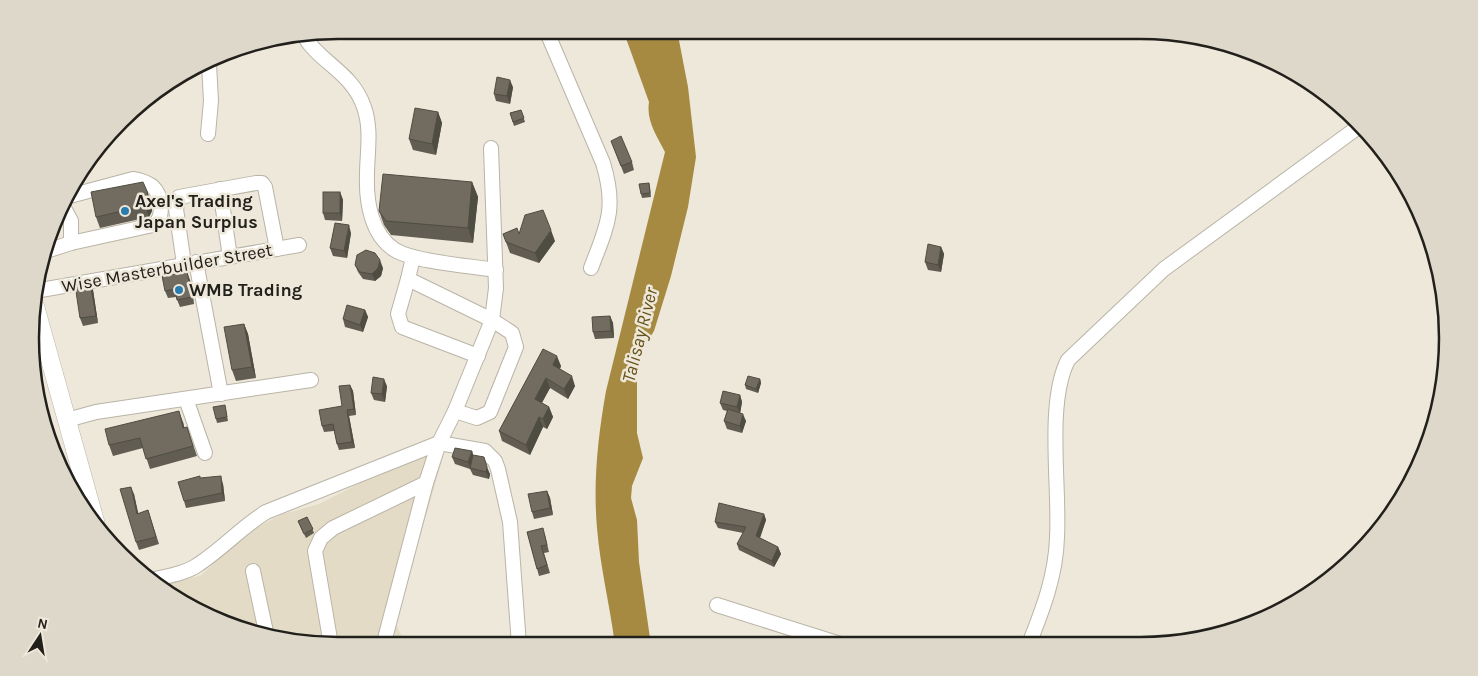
<svg xmlns="http://www.w3.org/2000/svg" width="1478" height="676" font-family="Karla,sans-serif">
  <style>
    .built { fill: #e3dbc6 }
    .water { fill: #a68a41 }
    .lines { fill: none; stroke-linecap: round; stroke-linejoin: round }
    .minor-casing { stroke: #b9b4a7; stroke-width: 16 }
    .major-casing { stroke: #b9b4a7; stroke-width: 19 }
    .minor { stroke: #fff; stroke-width: 14 }
    .major { stroke: #fff; stroke-width: 18 }
    .wall { fill: #615d52 }
    .shaded-wall { fill: #4f4c42 }
    .building { fill: #716c5f; stroke: #4f4c42 }
    .poi-dot { fill: #297cad; stroke: #eee8da; stroke-width: 2 }
    .labels { text-anchor: middle; dominant-baseline: central; stroke-width: 5; stroke-linejoin: round; paint-order: stroke }
    .poi-label { font-size: 18px; font-weight: bold; fill: #22201b; stroke: #eee8da; text-anchor: start }
    .street-label { font-size: 18px; fill: #22201b; stroke: #eee8da }
    .water-label { font-size: 19px; font-style: italic; fill: #66521b; stroke: #eee8da }
    .rim { fill: none; stroke: #22201b; stroke-width: 2.5 }
  </style>
  <rect width="100%" height="100%" fill="#eee8da"/>
  <path class="built" d="M428,456l14,5 -47,161 9,19 -1,5h-65l-118,-23 -62,-39 42,-8 51,-46 32,-16 36,-10 82,-42z"/>
  <path class="water" d="M623,30h54l11,57 8,70 -8,50 -17,69 -17,55 -12,19 -5,22v61l6,25 -11,28 -1,12 6,22 2,42 12,83h-36c-5,-39 -15,-79 -18,-117 -4,-46 1,-92 9,-137l59,-239c-8,-16 -19,-31 -16,-50z"/>
  <g class="lines">
    <g class="minor-casing">
      <g id="minor">
        <path d="M546,30l57,133c14,46 4,63 -12,105"/>
        <path d="M304,36c15,26 48,36 60,71 8,23 3,45 3,68 -1,26 4,60 28,75 20,12 76,16 101,20"/>
        <path d="M208,134l3,-33 -2,-37"/>
        <path d="M220,189l10,68"/>
        <path d="M63,206l8,15v22"/>
        <path d="M46,251l25,-8 82,-18c12,-7 9,-30 -1,-39 -6,-4 -13,-6 -19,-7l-67,18"/>
        <path d="M413,257l-5,22 84,41 20,13 4,14 -26,65 -13,6 -22,-7"/>
        <path d="M196,262l25,132"/>
        <path d="M184,264l-8,-55 3,-12 77,-14h6l3,4 12,62"/>
        <path d="M408,279l-10,35 4,13 76,29"/>
        <path d="M35,291l264,-46"/>
        <path d="M186,399l19,54"/>
        <path d="M67,420l29,-8 215,-32"/>
        <path d="M253,571l13,61"/>
        <path d="M151,580c16,-4 34,-6 48,-16 24,-16 43,-37 67,-52l173,-69 46,8 10,10 3,8 12,53 9,123"/>
        <path d="M717,605l123,39"/>
        <path d="M1029,644c14,-35 27,-69 28,-107 3,-50 -11,-134 11,-177l96,-91 197,-144"/>
        <path d="M331,645l-16,-94 6,-13 12,-10 93,-45"/>
        <path d="M383,646l43,-163 13,-40 16,-32 37,-91 4,-32 -5,-140"/>
      </g>
    </g>
    <g class="major-casing">
      <path id="major" d="M35,306l60,215"/>
    </g>
    <use href="#minor" class="minor"/>
    <use href="#major" class="major"/>
  </g>
  <g class="wall">
    <path d="M513,87l-3,17 -14,-3 -2,-7z"/>
    <path d="M521,110l4,12 -11,4 -4,-13z"/>
    <path d="M438,112l4,11 -6,32 -23,-5 -4,-11z"/>
    <path d="M611,141l21,21 2,8 -10,4z"/>
    <path d="M472,182l6,15 -5,46 -82,-8 -7,-10 -5,-14z"/>
    <path d="M649,183l1,4 1,10 -9,1 -1,-4z"/>
    <path d="M147,191l4,11 1,9 -3,6 -49,11 -4,-11z"/>
    <path d="M340,192l3,8 -1,21 -17,-1 -2,-7z"/>
    <path d="M351,233l-4,25 -14,-2 -3,-8z"/>
    <path d="M503,234h16l36,7 -16,22 -29,-10z"/>
    <path d="M941,247l3,7 -3,18 -13,-2 -3,-8z"/>
    <path d="M355,265l28,3 -2,8 -6,5 -12,-2 -5,-7z"/>
    <path d="M190,280l4,24 -14,3 -4,-10 -8,1 -3,-7z"/>
    <path d="M90,282l3,8 5,33 -15,3 -3,-8z"/>
    <path d="M365,310l3,7 -5,15 -18,-5 -2,-8z"/>
    <path d="M610,316l3,7 1,15 -19,1 -2,-7z"/>
    <path d="M244,324l4,10 8,44 -20,3 -4,-11z"/>
    <path d="M543,349l18,17 -1,3 15,17 -7,13 -18,-11 -8,15 7,4 4,10 -6,12 -4,-2 -13,28 -28,-14 -3,-10z"/>
    <path d="M760,379l1,4 -3,10 -12,-4 -1,-4z"/>
    <path d="M350,385l3,6 3,24 -7,1 6,32 -16,2 -2,-6 -3,-13 -10,1 -2,-6 20,-20z"/>
    <path d="M387,386l-2,16 -11,-2 -3,-7z"/>
    <path d="M740,395l2,7 -2,11 6,8 -4,12 -15,-4 -3,-8 3,-10 -4,-1 -3,-7z"/>
    <path d="M225,405l3,16 -11,2 -1,-4z"/>
    <path d="M183,422l1,6 3,-1 10,29 -47,13 -7,-21 -30,8 -4,-11z"/>
    <path d="M472,451l1,4 17,19 -1,5 -16,-4 -3,-6 -15,-5 -3,-7z"/>
    <path d="M200,478l23,6 2,17 -39,7 -2,-7z"/>
    <path d="M547,491l3,7 3,17 -19,4 -2,-7z"/>
    <path d="M134,494l4,20 10,-4 11,34 -20,6 -3,-8z"/>
    <path d="M764,514l2,6 -6,18 18,9 3,7 -7,13 -35,-17 -2,-6 6,-11 -25,-5 -3,-6z"/>
    <path d="M307,517l7,16 -8,5 -8,-17z"/>
    <path d="M527,532l18,3 4,17 -5,1 6,20 -11,3z"/>
  </g>
  <g class="shaded-wall">
    <path d="M510,80l3,7 -3,17 -3,-8z"/>
    <path d="M438,112l4,11 -6,32 -4,-11z"/>
    <path d="M472,182l6,15 -5,46 -5,-15z"/>
    <path d="M147,191l4,11 1,9 -3,6 -4,-11z"/>
    <path d="M340,192l3,8 -1,21 -2,-8z"/>
    <path d="M349,225l2,8 -4,25 -3,-7z"/>
    <path d="M551,230l4,11 -16,22 -4,-10z"/>
    <path d="M941,247l3,7 -3,18 -3,-7z"/>
    <path d="M380,260l3,8 -2,8 -6,5 -3,-7z"/>
    <path d="M187,272l3,8 4,24 -2,-7z"/>
    <path d="M90,282l3,8 5,33 -2,-7z"/>
    <path d="M365,310l3,7 -5,15 -3,-7z"/>
    <path d="M610,316l3,7 1,15 -3,-7z"/>
    <path d="M244,324l4,10 8,44 -4,-11z"/>
    <path d="M557,356l4,10 -4,9 -4,-10z"/>
    <path d="M572,376l3,10 -7,13 -4,-10z"/>
    <path d="M546,378l4,10 -12,21 -3,-10z"/>
    <path d="M384,379l3,7 -2,16 -3,-8z"/>
    <path d="M760,379l1,4 -3,10 -2,-4z"/>
    <path d="M350,385l3,6 3,24 -2,-6z"/>
    <path d="M740,395l2,7 -2,12 -3,-7z"/>
    <path d="M549,407l4,10 -6,12 -4,-10z"/>
    <path d="M347,410l2,6 6,32 -3,-6z"/>
    <path d="M179,411l4,11 4,17 -4,-11z"/>
    <path d="M743,414l3,7 -4,12 -2,-7z"/>
    <path d="M539,417l4,10 -13,28 -4,-10z"/>
    <path d="M472,451l2,7 -3,11 -3,-7z"/>
    <path d="M487,467l3,7 -1,5 -3,-7z"/>
    <path d="M221,476l2,8 2,17 -3,-8z"/>
    <path d="M131,487l3,7 6,27 -3,-7z"/>
    <path d="M547,491l3,7 3,17 -3,-7z"/>
    <path d="M764,514l2,6 -8,23 -2,-7z"/>
    <path d="M778,547l3,7 -7,13 -2,-6z"/>
  </g>
  <g class="building">
    <path d="M497,77l13,3 -3,16 -13,-2z"/>
    <path d="M415,108l23,4 -6,32 -23,-5z"/>
    <path d="M521,110l3,8 -11,4 -3,-9z"/>
    <path d="M621,136l11,26 -11,4 -10,-25z"/>
    <path d="M383,174l89,8 -4,46 -82,-7 -7,-10z"/>
    <path d="M143,182l4,9 1,9 -3,6 -49,11 -5,-25z"/>
    <path d="M649,183l1,10 -9,1 -2,-10z"/>
    <rect x="323" y="192" width="17" height="21"/>
    <path d="M543,210l8,20 -16,23 -29,-11 -3,-8 14,-6 2,6 6,-19z"/>
    <path d="M335,223l14,2 -5,26 -14,-3z"/>
    <path d="M928,244l13,3 -3,18 -13,-3z"/>
    <path d="M366,250l9,3 5,7 -2,8 -6,6 -12,-2 -5,-7 2,-10z"/>
    <path d="M187,272l5,25 -15,3 -2,-11 -10,2 -3,-15z"/>
    <path d="M90,282l6,34 -16,2 -5,-33z"/>
    <path d="M347,305l18,5 -5,15 -17,-6z"/>
    <path d="M610,316l1,15 -18,1 -1,-15z"/>
    <path d="M244,324l8,43 -20,3 -8,-43z"/>
    <path d="M543,349l14,7 -4,9 19,11 -8,13 -18,-11 -11,21 14,8 -6,12 -4,-2 -13,28 -27,-14z"/>
    <path d="M748,376l12,3 -4,10 -11,-4z"/>
    <path d="M373,377l11,2 -2,15 -11,-1z"/>
    <path d="M350,385l4,24 -7,1 5,32 -15,2 -4,-20 -11,2 -3,-16 23,-4 -3,-20z"/>
    <path d="M723,391l17,4 -3,12 -17,-4z"/>
    <path d="M225,405l2,12 -11,2 -3,-12z"/>
    <path d="M728,409l15,5 -3,12 -16,-5z"/>
    <path d="M179,411l4,17 4,-1 6,19 -47,13 -6,-21 -31,7 -4,-16z"/>
    <path d="M455,448l17,3 -4,11 -16,-5z"/>
    <path d="M473,455l11,2 3,10 -1,5 -16,-4z"/>
    <path d="M200,476v2l21,-2 1,17 -38,8 -6,-19z"/>
    <path d="M131,487l6,27 11,-4 8,27 -20,5 -16,-53z"/>
    <path d="M547,491l3,17 -18,4 -4,-18z"/>
    <path d="M719,503l45,11 -8,22 22,11 -6,14 -35,-17 9,-17 -31,-5z"/>
    <path d="M307,517l6,12 -9,5 -6,-13z"/>
    <path d="M543,528l4,17 -6,1 6,19 -10,4 -10,-37z"/>
  </g>
  <g class="poi-dot">
    <circle cx="125" cy="211" r="5"/>
    <circle cx="179" cy="290" r="5"/>
  </g>
  <g class="labels">
    <g class="poi-label">
      <text x="135" y="201">Axel's Trading<tspan x="135" dy="21">Japan Surplus</tspan></text>
      <text x="189" y="290">WMB Trading</text>
    </g>
    <g class="street-label">
      <text transform="translate(167 268) rotate(-10)">Wise Masterbuilder Street</text>
    </g>
    <g class="water-label">
      <text transform="translate(640 335) rotate(-76)">Talisay River</text>
    </g>
  </g>
  <path d="M0 0H1478V676H0ZM338 39H1140A299 299 0 0 1 1439 338V338A299 299 0 0 1 1140 637H338A299 299 0 0 1 39 338V338A299 299 0 0 1 338 39Z" fill="#ded8cb" fill-rule="evenodd"/>
  <path class="rim" d="M338 39H1140A299 299 0 0 1 1439 338V338A299 299 0 0 1 1140 637H338A299 299 0 0 1 39 338V338A299 299 0 0 1 338 39Z"/>
  <g transform="translate(40 636) rotate(12)" stroke="#eee8da" stroke-width="4" paint-order="stroke">
  <path d="M0-4L9 19L0 12L-9 19Z" fill="#22201b"/>
  <text y="-8" font-size="14" font-weight="bold" text-anchor="middle" fill="#22201b">N</text>
  </g>
</svg>
